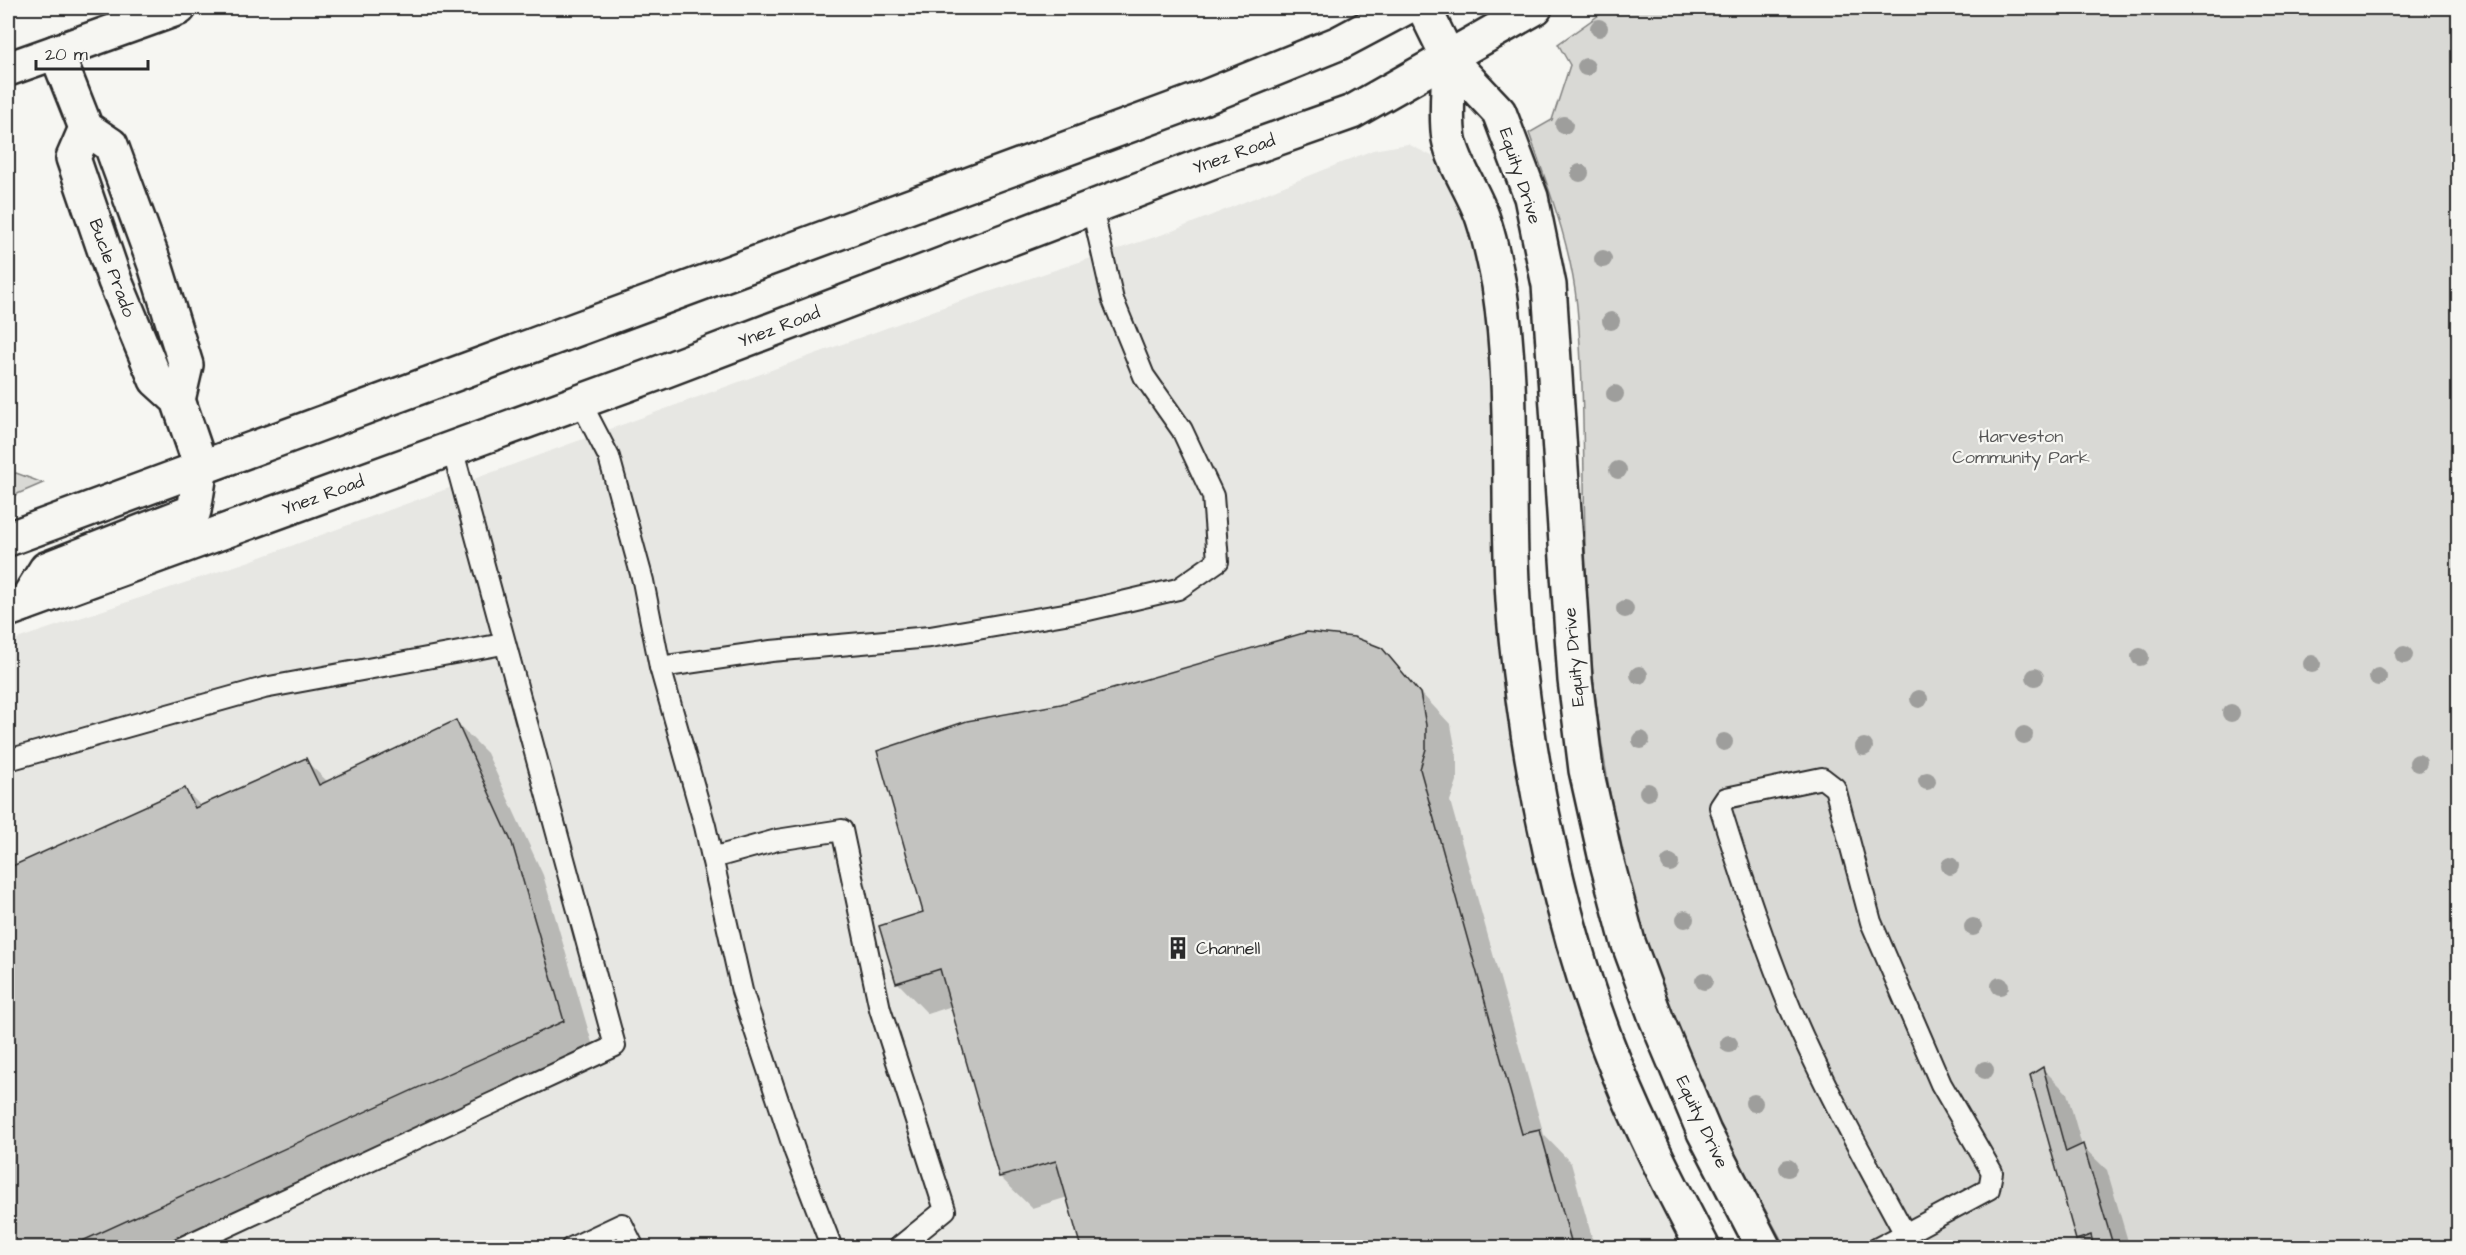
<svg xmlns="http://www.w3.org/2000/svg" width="2466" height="1255" font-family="'Architects Daughter',sans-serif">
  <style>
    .built { fill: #e7e7e3 }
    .green { fill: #d9d9d5; stroke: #828280; stroke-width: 1.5 }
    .shadow { fill: #0003 }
    .building { fill: #c3c3c0; stroke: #2b2b2b; stroke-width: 1.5 }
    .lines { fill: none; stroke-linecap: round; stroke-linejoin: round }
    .lane-casing { stroke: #2b2b2b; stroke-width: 24 }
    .street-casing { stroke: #2b2b2b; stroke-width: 38 }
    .secondary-casing { stroke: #2b2b2b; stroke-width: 38 }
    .lane { stroke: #f6f6f2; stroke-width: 20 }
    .street { stroke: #f6f6f2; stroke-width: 33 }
    .secondary { stroke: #f6f6f2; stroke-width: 33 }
    .tree { fill: #9e9e9c }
    .labels { text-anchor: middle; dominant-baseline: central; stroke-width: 4.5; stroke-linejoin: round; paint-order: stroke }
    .street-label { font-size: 18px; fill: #2b2b2b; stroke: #f6f6f2 }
    .park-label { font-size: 18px; fill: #565656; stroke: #f6f6f2 }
    .poi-label { font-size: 18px; fill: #2b2b2b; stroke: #f6f6f2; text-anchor: start }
  </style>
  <rect width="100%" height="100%" fill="#f6f6f2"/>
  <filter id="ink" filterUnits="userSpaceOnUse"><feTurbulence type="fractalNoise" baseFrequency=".0167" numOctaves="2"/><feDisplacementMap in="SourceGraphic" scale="12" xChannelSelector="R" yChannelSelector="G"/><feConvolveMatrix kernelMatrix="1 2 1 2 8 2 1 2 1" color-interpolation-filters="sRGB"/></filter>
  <g filter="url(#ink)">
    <path class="built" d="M1408,144l24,12 20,18 20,52 17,105 7,124 -1,133 7,94 41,206 45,154 72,165 21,40h-1673v-605l242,-81 699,-256 221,-73 203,-82z"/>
    <g class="green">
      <path d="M1609,8h849v1239h-673c-23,-44 -49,-88 -71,-133 -69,-143 -109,-301 -123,-459 -11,-116 -3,-233 -14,-349 -6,-61 -28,-116 -48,-173l23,-13 18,-55 -12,-21z"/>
      <path d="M16,473l27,10 -35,15v-21z"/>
    </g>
    <g class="shadow">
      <path d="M1381,650l70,75 6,32v24l-7,20 94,334 27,28 24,85h-513l-14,-51 -36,11 -32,-31 -48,-171 -24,8 -31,-32 28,-69z"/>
      <path d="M456,722l31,31 56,122 52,178 -429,195h-158v-378l177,-80 17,17 103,-47 23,22z"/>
      <path d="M2043,1069l24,24 15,53 25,24 23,78h-44l-9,-9z"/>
    </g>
    <g class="building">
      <path d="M1307,632l47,5 28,11 38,45 6,32v24l-6,20 102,365 18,-4 33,118h-492l-25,-87 -57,16 -59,-208 -44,14 -17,-57 44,-14 -46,-161 90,-30 94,-17z"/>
      <path d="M456,720l56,123 52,178 -497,227h-59v-380l177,-80 10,20 111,-50 13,27z"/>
      <path d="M2043,1067l23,85 17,-8 31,104h-20l-3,-13 -15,5 -46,-165z"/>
    </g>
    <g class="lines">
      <g class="lane-casing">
        <g id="lane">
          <path d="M580,401l29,56 34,124 17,86 111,-16 159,-14 158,-27 90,-21 40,-28 -5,-65 -31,-66 -38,-54 -31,-76 -21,-92"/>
          <path d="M660,667l45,159 37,165 53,161 37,96"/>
          <path d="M8,760l256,-72 239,-44"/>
          <path d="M1822,778l13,10 36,134 70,162 51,88 -3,17 -84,45c-40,-74 -81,-147 -114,-224 -28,-67 -50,-135 -71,-203l6,-9z"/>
          <path d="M712,858l65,-18 65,-10 38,179 65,201 -47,38"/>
          <path d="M181,1248l434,-202 -163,-598"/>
          <path d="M571,1248l51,-24 12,24"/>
          <path d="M1878,1248l27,-14 6,14"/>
        </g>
      </g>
      <g class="street-casing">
        <g id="street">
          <path d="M56,52l123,-44"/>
          <path d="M8,69l48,-17 30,76 25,17 44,120 31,100 -8,35"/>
          <path d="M86,128l-13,30 42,123 41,99 22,20 23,67"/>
        </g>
      </g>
      <g class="secondary-casing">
        <g id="secondary">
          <path d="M1424,8l25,51 50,53 32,85 18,88 26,395 11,90 19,85 23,87 28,76 48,114 60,116"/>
          <path d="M1449,59c0,26 -4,55 0,80 5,26 26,55 34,80 7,21 12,45 16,66 18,117 5,235 17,352 14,143 47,299 101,432 25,62 55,120 86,179"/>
          <path d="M8,539l1190,-439 141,-57 66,-35"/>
          <path d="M24,604l22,-35 148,-58 7,-44"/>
          <path d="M8,610l648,-236 560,-214 136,-48 183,-104"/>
        </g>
      </g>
      <use href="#lane" class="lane"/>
      <use href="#street" class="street"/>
      <use href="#secondary" class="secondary"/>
    </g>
    <g class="tree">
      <circle cx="1599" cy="28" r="9"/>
      <circle cx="1586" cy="67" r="9"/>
      <circle cx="1564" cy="125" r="9"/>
      <circle cx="1580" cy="173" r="9"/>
      <circle cx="1603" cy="259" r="9"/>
      <circle cx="1611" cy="321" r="9"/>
      <circle cx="1615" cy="394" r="9"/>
      <circle cx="1618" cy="470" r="9"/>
      <circle cx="1625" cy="609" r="9"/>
      <circle cx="2404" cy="655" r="9"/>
      <circle cx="2140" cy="657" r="9"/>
      <circle cx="2312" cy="664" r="9"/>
      <circle cx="1639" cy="675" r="9"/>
      <circle cx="2035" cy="677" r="9"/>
      <circle cx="2378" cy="677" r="9"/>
      <circle cx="1919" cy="699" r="9"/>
      <circle cx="2231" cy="713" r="9"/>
      <circle cx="2024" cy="735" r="9"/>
      <circle cx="1641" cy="740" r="9"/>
      <circle cx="1724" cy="742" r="9"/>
      <circle cx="1864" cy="747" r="9"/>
      <circle cx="2418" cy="763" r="9"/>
      <circle cx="1927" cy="781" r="9"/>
      <circle cx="1648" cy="792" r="9"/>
      <circle cx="1670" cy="863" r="9"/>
      <circle cx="1950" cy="866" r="9"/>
      <circle cx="1685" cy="919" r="9"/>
      <circle cx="1973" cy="927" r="9"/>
      <circle cx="1704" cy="981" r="9"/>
      <circle cx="2000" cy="986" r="9"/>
      <circle cx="1729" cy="1044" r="9"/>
      <circle cx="1985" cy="1070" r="9"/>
      <circle cx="1754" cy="1103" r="9"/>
      <circle cx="1788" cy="1168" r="9"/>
    </g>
  </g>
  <defs>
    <g id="building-bare" transform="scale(1.8)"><path d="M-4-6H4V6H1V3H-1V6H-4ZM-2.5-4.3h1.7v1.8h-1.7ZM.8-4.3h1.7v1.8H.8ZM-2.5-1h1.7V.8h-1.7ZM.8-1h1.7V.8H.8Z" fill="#2b2b2b" stroke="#f6f6f2" stroke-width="2.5" paint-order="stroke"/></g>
  </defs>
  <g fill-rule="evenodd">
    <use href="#building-bare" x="1178" y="948"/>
  </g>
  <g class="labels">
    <g class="street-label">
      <text transform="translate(1234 154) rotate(-20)">Ynez Road</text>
      <text transform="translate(1520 176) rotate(72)">Equity Drive</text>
      <text transform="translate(112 268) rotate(70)">Bucle Prado</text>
      <text transform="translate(779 327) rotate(-21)">Ynez Road</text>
      <text transform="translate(323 495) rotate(-20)">Ynez Road</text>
      <text transform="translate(1574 657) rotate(-95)">Equity Drive</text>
      <text transform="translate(1702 1122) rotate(65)">Equity Drive</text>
    </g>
    <g class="park-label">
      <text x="2021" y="436">Harveston<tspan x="2021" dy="21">Community Park</tspan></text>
    </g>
    <g class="poi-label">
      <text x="1196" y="948">Channell</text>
    </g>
  </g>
  <rect width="2466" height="1255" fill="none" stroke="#f6f6f2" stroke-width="30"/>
  <rect x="15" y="15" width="2436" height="1225" fill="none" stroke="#2b2b2b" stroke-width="2" filter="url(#ink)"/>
  <path d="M36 60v9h112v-9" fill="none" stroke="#2b2b2b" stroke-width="3"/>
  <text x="45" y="60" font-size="18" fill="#2b2b2b" stroke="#f6f6f2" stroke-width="4.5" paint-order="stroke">20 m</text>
</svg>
